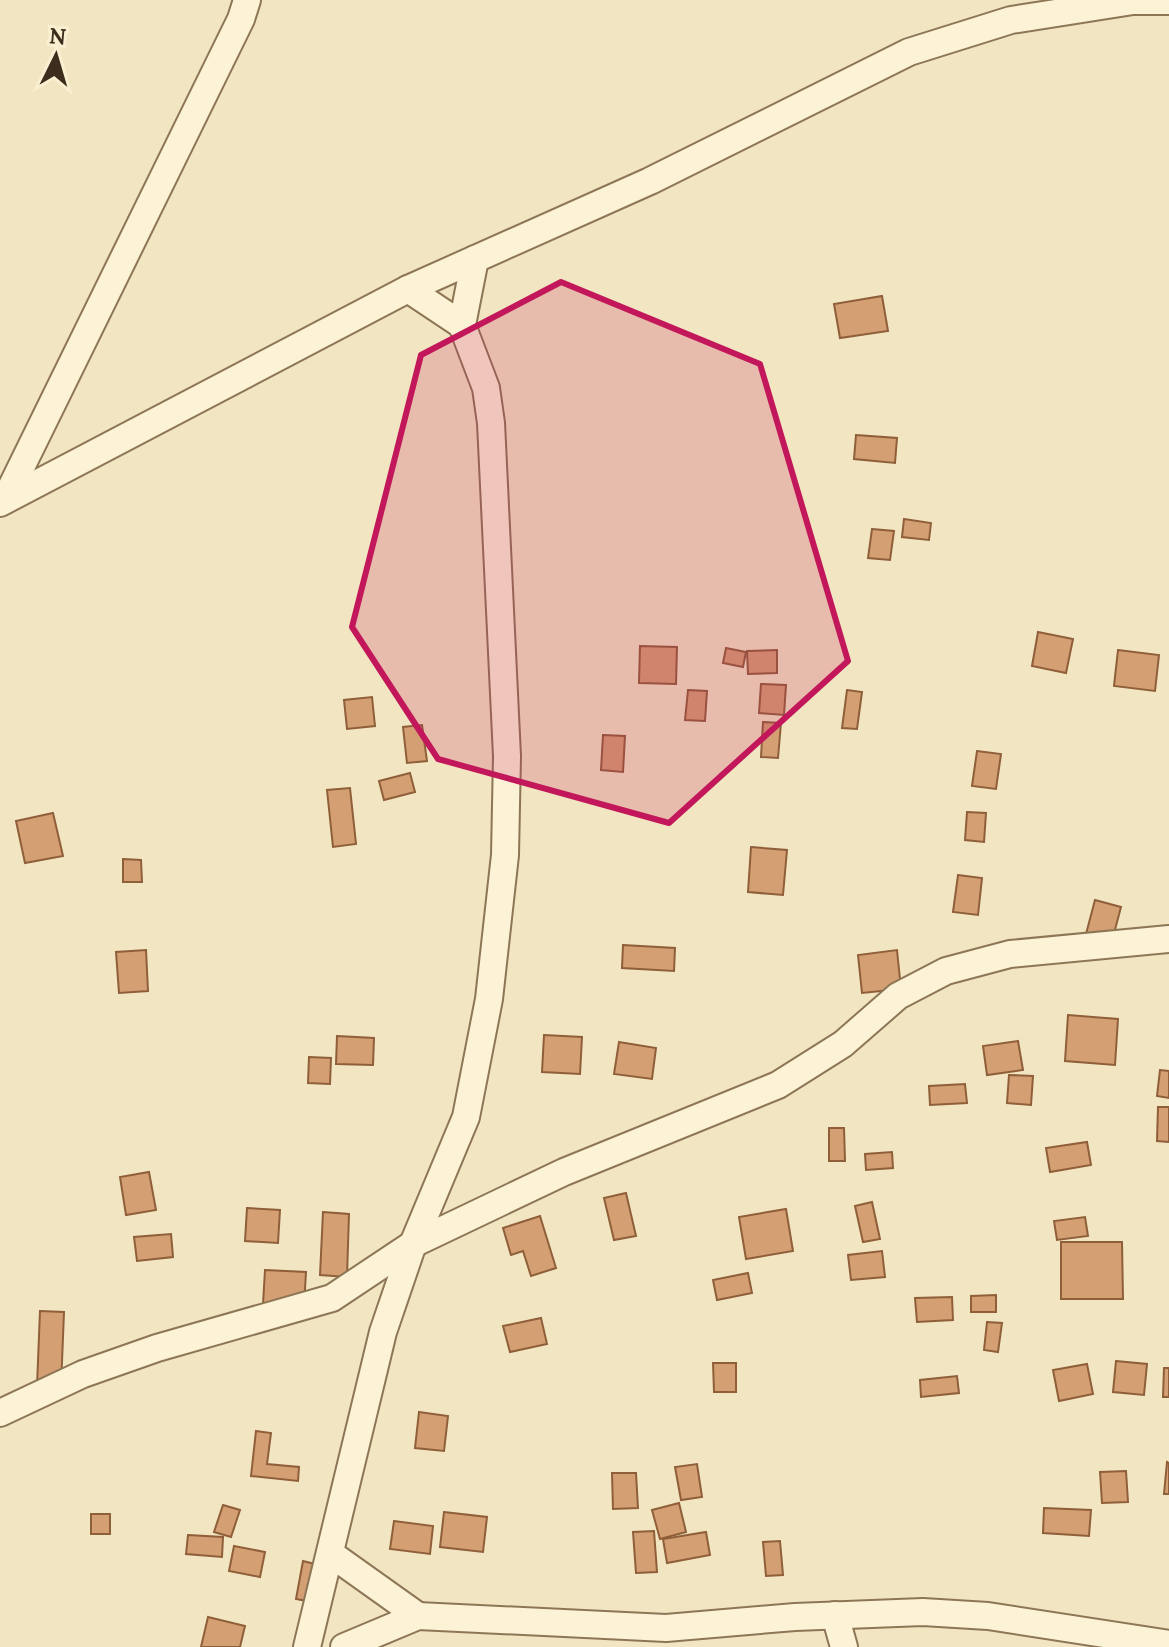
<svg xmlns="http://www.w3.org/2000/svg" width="1169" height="1647" font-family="Lora,serif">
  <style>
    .building { fill: #d49f73; stroke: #8f5f3a; stroke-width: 2 }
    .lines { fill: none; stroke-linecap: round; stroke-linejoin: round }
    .minor-casing { stroke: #8d7656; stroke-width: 30 }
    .minor { stroke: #fcf2d5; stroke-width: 26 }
    .marked { fill: #c2185b; fill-opacity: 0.2; stroke: #c2185b; stroke-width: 6; stroke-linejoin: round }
  </style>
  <rect width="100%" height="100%" fill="#f2e5c1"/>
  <g class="building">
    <path d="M882,296l6,35 -48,7 -6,-34z"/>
    <path d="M856,435l41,3 -2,25 -41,-4z"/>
    <path d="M904,519l27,4 -2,17 -27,-3z"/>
    <path d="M872,529l22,2 -4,29 -22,-2z"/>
    <path d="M1038,632l35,7 -7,34 -34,-7z"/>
    <path d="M640,646l37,1 -1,37 -37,-1z"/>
    <path d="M726,648l20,4 -3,15 -20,-4z"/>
    <path d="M777,650v23l-29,1 -1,-23z"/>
    <path d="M1118,650l41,5 -4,36 -41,-5z"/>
    <path d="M761,684l25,1 -2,30 -25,-2z"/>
    <path d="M688,690l19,1 -2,30 -20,-1z"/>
    <path d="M847,690l15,2 -5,37 -15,-1z"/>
    <path d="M372,697l3,29 -28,3 -3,-29z"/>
    <path d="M763,722l18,1 -3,35 -17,-1z"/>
    <path d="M422,725l5,36 -20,2 -4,-36z"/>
    <path d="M603,735l22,1 -2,36 -22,-2z"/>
    <path d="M977,751l24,3 -5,35 -24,-3z"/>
    <path d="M410,773l5,19 -31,8 -5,-19z"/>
    <path d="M350,788l6,56 -23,3 -6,-57z"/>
    <path d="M967,812l19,1 -2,29 -19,-2z"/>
    <path d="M53,813l10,43 -38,7 -9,-42z"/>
    <path d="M751,847l36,3 -4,45 -35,-3z"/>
    <path d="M123,859l18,1 1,22h-19z"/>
    <path d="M958,875l24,3 -4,37 -25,-3z"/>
    <path d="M1095,900l26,7 -9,34 -26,-7z"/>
    <path d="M623,945l52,3 -1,23 -52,-3z"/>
    <path d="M146,950l2,41 -29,2 -3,-41z"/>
    <path d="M897,950l4,39 -39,4 -4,-38z"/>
    <path d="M1068,1015l50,4 -3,46 -50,-4z"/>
    <path d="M544,1035l38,2 -2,37 -38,-2z"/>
    <path d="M337,1036l37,2 -1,27 -37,-1z"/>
    <path d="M1018,1041l5,29 -36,5 -4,-29z"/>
    <path d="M619,1042l37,6 -4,31 -38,-5z"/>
    <path d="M309,1057l22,1 -1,26 -22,-1z"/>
    <path d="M1160,1070l9,1v27l-12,-2z"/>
    <path d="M1009,1075l24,1 -2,29 -24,-2z"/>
    <path d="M965,1084l2,19 -37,2 -1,-19z"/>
    <path d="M1158,1107h11v35l-12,-1z"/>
    <path d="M829,1128h15l1,33h-16z"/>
    <path d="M1087,1142l4,23 -41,7 -4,-24z"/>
    <path d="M892,1152l1,16 -27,2 -1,-16z"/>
    <path d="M149,1172l7,38 -30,5 -6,-38z"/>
    <path d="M626,1193l10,43 -22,4 -10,-42z"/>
    <path d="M872,1202l8,37 -17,3 -8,-36z"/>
    <path d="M247,1208l33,2 -2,33 -33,-2z"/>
    <path d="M786,1209l7,42 -47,8 -7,-42z"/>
    <path d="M323,1212l26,2 -2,63 -27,-2z"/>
    <path d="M540,1216l16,52 -25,8 -8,-25 -12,4 -8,-27z"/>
    <path d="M1085,1217l3,19 -31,4 -3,-19z"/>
    <path d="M171,1234l2,23 -36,4 -3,-24z"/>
    <path d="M1061,1242h61l1,57h-62z"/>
    <path d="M882,1251l3,26 -34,3 -3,-25z"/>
    <path d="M265,1270l41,2 -2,34 -41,-2z"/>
    <path d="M748,1273l4,20 -35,7 -4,-20z"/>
    <path d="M996,1295v17h-25v-16z"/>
    <path d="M952,1297l1,23 -36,2 -2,-24z"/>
    <path d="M40,1311l24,1 -3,75 -24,-1z"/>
    <path d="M541,1318l6,26 -37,8 -7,-26z"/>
    <path d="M987,1322l15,1 -4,29 -14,-2z"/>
    <path d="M1116,1361l31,3 -3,31 -31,-3z"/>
    <path d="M713,1363h23v29h-22z"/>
    <path d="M1087,1364l6,30 -34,7 -6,-31z"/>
    <path d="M1164,1368h5v29h-6z"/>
    <path d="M957,1376l2,17 -38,4 -1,-17z"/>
    <path d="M419,1412l29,4 -4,35 -29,-3z"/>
    <path d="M256,1431l15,2 -4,31 32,3 -1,14 -47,-5z"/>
    <path d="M1167,1462l2,1v31h-5z"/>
    <path d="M697,1464l5,33 -21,3 -6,-33z"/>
    <path d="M1126,1471l2,31 -26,1 -2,-31z"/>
    <path d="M612,1473h24l2,35 -25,1z"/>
    <path d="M679,1503l7,29 -26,7 -8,-29z"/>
    <path d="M223,1505l17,5 -9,27 -17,-5z"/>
    <path d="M1044,1508l47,2 -2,26 -46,-3z"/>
    <path d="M444,1512l43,5 -4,35 -43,-5z"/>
    <rect x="91" y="1514" width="19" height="20"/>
    <path d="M394,1521l39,5 -3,28 -40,-5z"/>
    <path d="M654,1531l3,41 -21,1 -3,-41z"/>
    <path d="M706,1532l4,23 -43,8 -4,-24z"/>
    <path d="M188,1535l35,2 -1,20 -36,-3z"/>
    <path d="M780,1541l3,34 -17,1 -3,-34z"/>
    <path d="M234,1546l31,6 -5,25 -31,-6z"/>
    <path d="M303,1561l16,4 -7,37 -16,-3z"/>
    <path d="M208,1617l37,9 -5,21h-39z"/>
  </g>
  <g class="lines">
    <g class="minor-casing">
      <g id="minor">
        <path d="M408,289l54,36"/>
        <path d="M5,500l236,-481 6,-19"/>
        <path d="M0,503l408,-214 242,-108 259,-129 102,-32 122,-19h36"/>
        <path d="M0,1413l83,-39 74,-26 175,-50 81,-54 151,-72 214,-87 65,-41 55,-48 48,-25 64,-17 159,-15"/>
        <path d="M331,1554l87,62"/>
        <path d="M835,1615l9,32"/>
        <path d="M307,1647l76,-315 30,-88 53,-127 23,-118 16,-144 2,-99 -16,-333 -5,-35 -24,-63 13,-66"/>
        <path d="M344,1647l74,-31 248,12 129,-11 128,-5 65,4 181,28"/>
      </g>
    </g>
    <use href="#minor" class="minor"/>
  </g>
  <path class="marked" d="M561,282l199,82 88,297 -179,162 -231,-64 -86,-132 69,-272z"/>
  <g transform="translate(56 56) rotate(5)" stroke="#f9efd1" stroke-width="6" paint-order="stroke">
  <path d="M0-6L14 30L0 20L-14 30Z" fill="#3c2d1c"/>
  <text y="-12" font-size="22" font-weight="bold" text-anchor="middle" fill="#3c2d1c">N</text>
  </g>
</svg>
